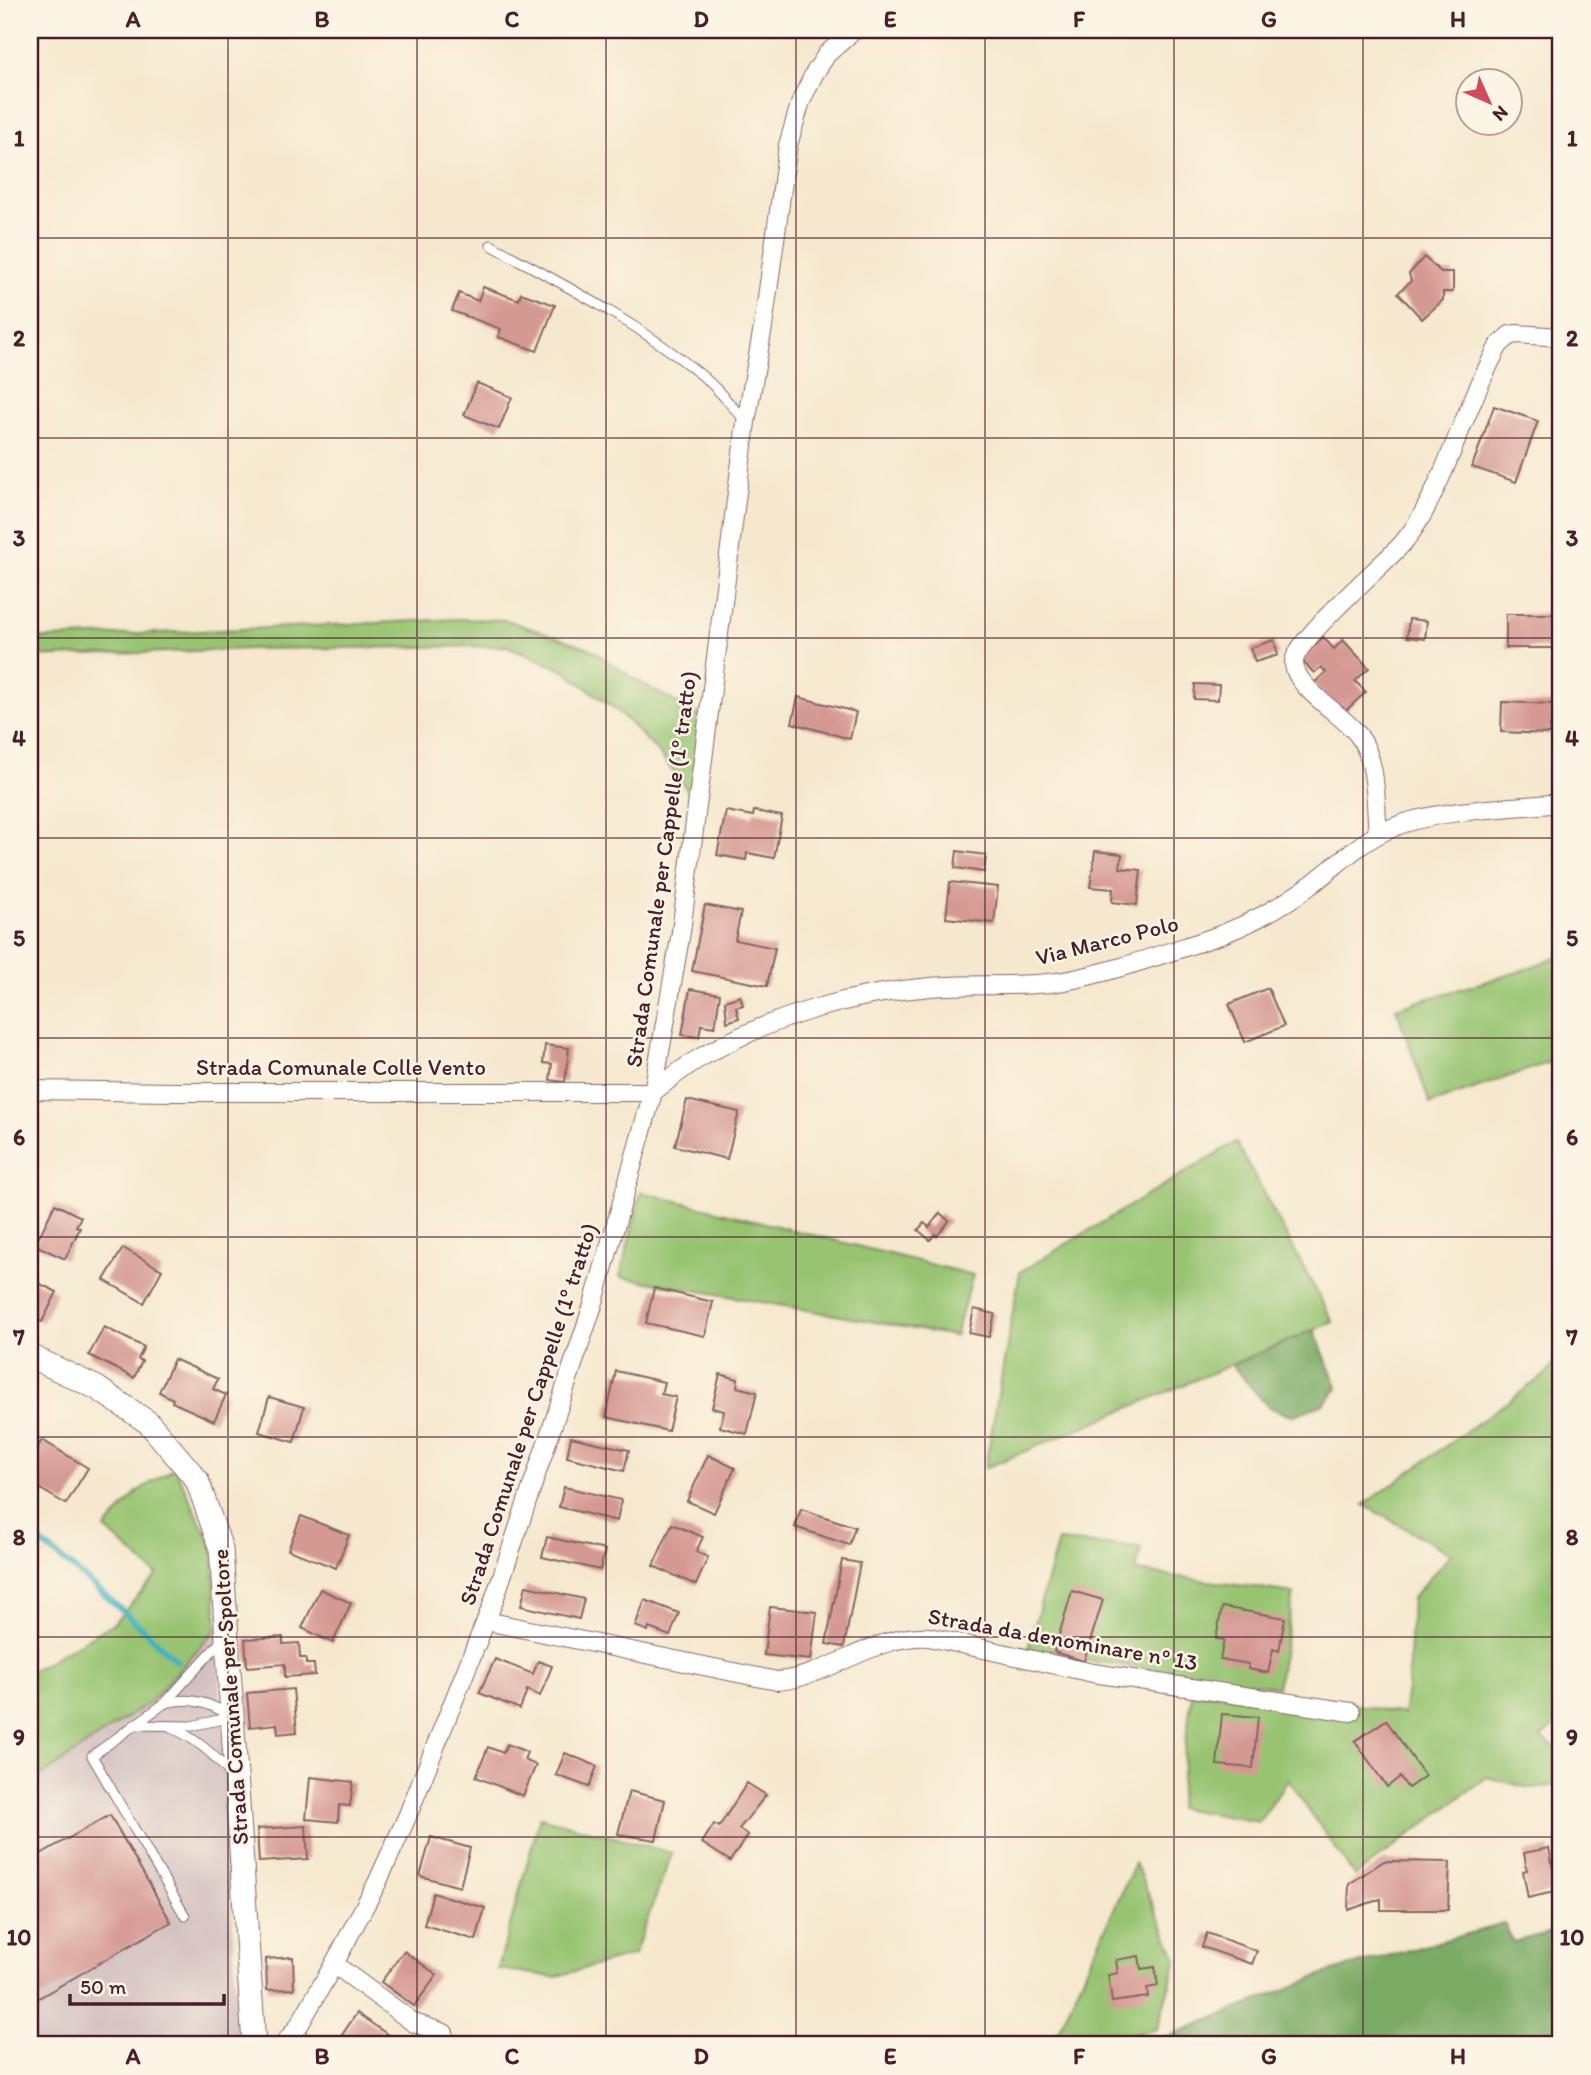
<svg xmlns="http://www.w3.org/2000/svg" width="1591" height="2075" font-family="Itim,sans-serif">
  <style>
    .industrial { fill: #d2bfbf }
    .green { fill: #98c472; stroke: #71724e; stroke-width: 2 }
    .forest { fill: #7aaa64; stroke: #626448; stroke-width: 2 }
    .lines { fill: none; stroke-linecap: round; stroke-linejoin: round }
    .stream { stroke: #42b0bf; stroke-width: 6 }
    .building { fill: #d59993 }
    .service-casing { stroke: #866564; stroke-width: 11 }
    .minor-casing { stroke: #866564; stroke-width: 20 }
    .tertiary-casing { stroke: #866564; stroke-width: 25 }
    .service { stroke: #fff; stroke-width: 9 }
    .minor { stroke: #fff; stroke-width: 18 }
    .tertiary { stroke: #fff; stroke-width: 23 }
    .grid { fill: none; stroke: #4a1f2b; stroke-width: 2; stroke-opacity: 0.55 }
    .labels { text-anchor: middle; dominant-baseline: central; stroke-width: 5; stroke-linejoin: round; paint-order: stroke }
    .street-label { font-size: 23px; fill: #4a1f2b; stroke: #fcf5e5 }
    .neatline { fill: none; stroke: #4a1f2b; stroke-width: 2.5 }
    .grid-label { font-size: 23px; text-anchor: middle; font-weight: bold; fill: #4a1f2b }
  </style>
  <rect width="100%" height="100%" fill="#fcf5e5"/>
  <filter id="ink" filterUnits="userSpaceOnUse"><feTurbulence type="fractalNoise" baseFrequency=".0143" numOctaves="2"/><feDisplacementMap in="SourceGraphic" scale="14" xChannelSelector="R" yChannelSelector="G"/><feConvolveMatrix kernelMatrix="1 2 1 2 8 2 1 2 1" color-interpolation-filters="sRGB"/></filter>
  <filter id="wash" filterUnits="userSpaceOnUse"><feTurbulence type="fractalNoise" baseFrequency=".00686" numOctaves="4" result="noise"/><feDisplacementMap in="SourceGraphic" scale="28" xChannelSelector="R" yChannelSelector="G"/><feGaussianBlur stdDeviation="1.57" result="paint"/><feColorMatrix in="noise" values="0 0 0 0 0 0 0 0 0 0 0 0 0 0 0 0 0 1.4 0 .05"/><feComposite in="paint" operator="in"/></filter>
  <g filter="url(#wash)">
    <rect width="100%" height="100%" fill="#f5e8ce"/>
    <path class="industrial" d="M217,1628l10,167 11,250h-208v-262l120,-81z"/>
    <g class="green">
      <path d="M459,619l47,1 83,28 44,30 67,38 -8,80 -34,-44 -38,-39 -57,-43 -56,-24 -257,3 -220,8v-18z"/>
      <path d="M1561,955v103l-131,46 -34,-96 122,-36z"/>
      <path d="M1236,1142l97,180 -348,146 35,-196z"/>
      <path d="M641,1192l332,83 -18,61 -335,-59z"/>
      <path d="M1561,1353v368l-21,17 21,12v35l-32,3 -42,-11 -132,99 -67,-96 -29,42 -81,-14 14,-115 160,11 51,10 5,-32 4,-84 39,-44 -87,-49 182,-131z"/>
      <path d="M175,1468l38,80 4,80 -67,74 -120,81v-111l84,-49 43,-48 -52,-46 33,-38z"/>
      <path d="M1058,1541l83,7 -5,23 158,22 -17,94 -250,-35z"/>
      <path d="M540,1817l132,36 -38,102 -80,22 -56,-8z"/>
      <path d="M1135,1863l42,96 -20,70 -70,16h-35z"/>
    </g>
    <g class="forest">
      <path d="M1314,1330l24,59 -16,16 -31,11 -23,-9 -36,-42z"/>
      <path d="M1504,1924l10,18 47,-13v116h-400v-3l13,-8 155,-62z"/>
    </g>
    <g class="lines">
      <path class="stream" d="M30,1534c52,40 100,82 147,127"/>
    </g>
    <g id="blocks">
      <g class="building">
        <path d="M1424,257l17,15h12v20h-10v8l-21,19 -24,-26 13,-12 -2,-7z"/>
        <path d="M483,287l36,13 2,-7 34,12 -18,46 -39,-14 3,-8 -49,-18 7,-18 19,8z"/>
        <path d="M477,383l35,14 -13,32 -35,-14z"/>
        <path d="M1494,406l44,15 -22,61 -44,-15z"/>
        <rect x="1506" y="614" width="49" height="34"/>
        <path d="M1409,619l18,2 -2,18 -18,-2z"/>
        <path d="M1323,637l11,12 9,-9 26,28 -14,13 11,11 -24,22 -29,-30 13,-12 -5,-5 -7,6 -14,-14z"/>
        <path d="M1274,640l4,15 -23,7 -5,-14z"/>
        <path d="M1195,684l24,1 -1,15 -24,-1z"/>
        <path d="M798,697l58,15 -6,27 -58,-16z"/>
        <path d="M1502,702l53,2 -1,22h-4l-1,8 -48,-2z"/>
        <path d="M726,811l27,5 1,-5 28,5 -8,42 -27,-5 -1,7 -29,-5z"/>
        <path d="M957,851l29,4 -2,17 -29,-4z"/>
        <path d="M1095,851l27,3 -2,14 21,2 -4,35 -25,-3 1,-13 -23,-2z"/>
        <path d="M950,882l48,5 -4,36 -48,-5z"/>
        <path d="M705,905l36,7 -6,28 40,8 -8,38 -75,-15z"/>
        <path d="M1268,988l16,38 -39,16 -16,-38z"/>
        <path d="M690,989l30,5 -5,33 -14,-2 -2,12 -17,-2z"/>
        <path d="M740,996l3,9 -7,2 3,11 -12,4 -2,-21z"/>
        <path d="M545,1045l24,3 -4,34 -15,-2 2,-16 -9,-1z"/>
        <path d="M687,1100l52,12 -12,47 -52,-13z"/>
        <path d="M55,1204l26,13 -5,9 4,2 -15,31 -30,-14z"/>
        <path d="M940,1213l9,8 -12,15 -2,-2 -5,6 -12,-10 6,-7 5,4z"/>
        <path d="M123,1248l39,22 -18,33 -40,-23z"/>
        <path d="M30,1279l27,13 -15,30 -12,-6z"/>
        <path d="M654,1288l59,14 -8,34 -59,-13z"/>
        <path d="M974,1309l21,5 -6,23 -20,-4z"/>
        <path d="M104,1327l40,20 -6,12 4,2 -8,17 -45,-23z"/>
        <path d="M174,1359l44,20 -5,10 13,6 -12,26 -42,-19 1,-3 -14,-7z"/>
        <path d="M616,1371l48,11 -3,12 15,3 -8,34 -62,-14z"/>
        <path d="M720,1374l18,5 -1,8 20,5 -10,42 -27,-7 4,-16 -12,-3z"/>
        <path d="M269,1397l35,10 -10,35 -35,-10z"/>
        <path d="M571,1437l58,13 -5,21 -57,-14z"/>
        <path d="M42,1440l46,28 -22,36 -36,-21v-22z"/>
        <path d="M708,1455l27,13 -21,45 -27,-12z"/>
        <path d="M564,1487l57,13 -4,21 -58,-14z"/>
        <path d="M801,1509l54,18 -6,18 -54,-18z"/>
        <path d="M301,1516l48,19 -13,33 -48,-18z"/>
        <path d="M672,1524l31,13 -7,15 12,5 -12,28 -43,-19z"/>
        <path d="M547,1537l58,13 -5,20 -58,-13z"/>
        <path d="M842,1560l18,3 -16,84 -18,-3z"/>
        <path d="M526,1586l58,13 -5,20 -58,-13z"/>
        <path d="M320,1589l31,14 -18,40 -31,-15z"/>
        <path d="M1072,1591l31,9 -19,61 -30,-9z"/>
        <path d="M645,1600l34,13 -9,23 -21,-8 -1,3 -13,-5z"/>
        <path d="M770,1607l47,5 -6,48 -47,-5z"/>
        <path d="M1222,1607l63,11 -6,33 -6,-2 -5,24 -20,-4 1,-5 -29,-5 4,-19 -8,-1z"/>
        <path d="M283,1637v7l16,-1 1,15h6v6h8l1,11 -30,2v-13l-38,3 -2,-28z"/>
        <path d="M495,1659l38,15 5,-13 14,5 -12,30 -13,-6 -7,19 -41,-16z"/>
        <path d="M293,1689l4,43 -19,2 -1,-10 -27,3 -3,-34z"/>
        <path d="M1222,1714l36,3 -5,51 -36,-3z"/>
        <path d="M1386,1720l39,56 -17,12 -8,-11 -13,10 -32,-46z"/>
        <path d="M507,1744l20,8 -3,8 12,5 -13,31 -47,-19 12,-30 15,6z"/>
        <path d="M565,1753l32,13 -8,21 -33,-12z"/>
        <path d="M310,1777l43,5 -3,24 -11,-1 -1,17 -32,-3z"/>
        <path d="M747,1783l19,12 -27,34 9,6 -18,26 -28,-18 12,-19 5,3z"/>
        <path d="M629,1791l36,9 -9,40 -38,-6z"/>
        <path d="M110,1815l61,107 -141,81v-143z"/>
        <path d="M306,1826l2,33 -49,3 -2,-33z"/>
        <path d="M431,1837l39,11 -10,39 -40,-11z"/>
        <path d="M1549,1848l9,43 -30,7 -5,-27 4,-1 -3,-17z"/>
        <path d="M1384,1861l66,1 -2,48h-67v-11l-33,11 1,-26z"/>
        <path d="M433,1893l52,15 -9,32 -52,-15z"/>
        <path d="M1207,1933l50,18 -5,13 -50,-17z"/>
        <path d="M404,1951l33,24 -23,31 -33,-24z"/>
        <path d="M1139,1956l2,13 14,-2 3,19 -11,2 1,9 -36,5 -4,-27 10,-2 -2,-13z"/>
        <path d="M293,1957l1,32 -27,1 -1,-31z"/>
        <path d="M357,2013l34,24 -6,8h-50z"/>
      </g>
    </g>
  </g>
  <g filter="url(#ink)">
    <use href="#blocks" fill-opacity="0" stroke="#866564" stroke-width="2"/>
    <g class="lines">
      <g class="service-casing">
        <g id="service">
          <path d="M491,245c71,39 146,77 209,129 17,13 30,31 45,46"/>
          <path d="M166,1703c24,-7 43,0 63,12"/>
          <path d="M134,1725l57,1 41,-9"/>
          <path d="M172,1728c23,10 43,27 59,47"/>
          <path d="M185,1916l-93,-160 73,-53 58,-64"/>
        </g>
      </g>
      <g class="minor-casing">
        <g id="minor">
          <path d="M1378,834c-3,-30 0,-72 -19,-98 -14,-20 -66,-49 -65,-74 1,-22 88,-96 107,-117 19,-21 30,-47 42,-73 18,-42 34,-87 56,-127l11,-10 7,-1 44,3"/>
          <path d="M30,1090l144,2h479c17,-13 33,-27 52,-37 66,-38 149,-62 226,-68 42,-4 85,1 127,-5 44,-7 99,-26 142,-40 42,-13 77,-32 112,-58 26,-20 51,-45 82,-57 43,-18 120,-19 167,-24"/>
          <path d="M486,1621l291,60c53,-4 96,-47 152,-44l164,36 258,39"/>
          <path d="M334,1964l80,59 30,10"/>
          <path d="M283,2045l15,-18 36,-63 43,-81 30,-66 86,-214 100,-298 60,-213 28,-160 65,-510 17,-95 25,-182 13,-44 13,-27 13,-20 27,-24"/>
        </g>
      </g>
      <g class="tertiary-casing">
        <path id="tertiary" d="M30,1356l67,32 52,35 48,57 24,69 33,496"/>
      </g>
      <use href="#service" class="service"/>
      <use href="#minor" class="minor"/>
      <use href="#tertiary" class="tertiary"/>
    </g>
  </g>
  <path class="grid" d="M228,30v2015M417,30v2015M606,30v2015M796,30v2015M985,30v2015M1174,30v2015M1363,30v2015M30,238h1531M30,438h1531M30,638h1531M30,838h1531M30,1038h1531M30,1237h1531M30,1437h1531M30,1637h1531M30,1837h1531"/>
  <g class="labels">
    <g class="street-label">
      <text transform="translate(661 869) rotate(-82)">Strada Comunale per Cappelle (1º tratto)</text>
      <text transform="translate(1107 940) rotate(-14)">Via Marco Polo</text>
      <text x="341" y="1067">Strada Comunale Colle Vento</text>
      <text transform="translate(528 1414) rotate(-72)">Strada Comunale per Cappelle (1º tratto)</text>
      <text transform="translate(1063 1639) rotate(10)">Strada da denominare nº 13</text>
      <text transform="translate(230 1697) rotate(-94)">Strada Comunale per Spoltore</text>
    </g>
  </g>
  <rect width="1591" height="2075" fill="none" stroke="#fcf5e5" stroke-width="77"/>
  <g transform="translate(1489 102) rotate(135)"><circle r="33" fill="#fcf5e5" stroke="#b59f9b" stroke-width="2"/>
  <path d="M0-5L12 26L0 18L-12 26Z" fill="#d1495b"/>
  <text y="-10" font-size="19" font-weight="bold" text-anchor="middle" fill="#4a1f2b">N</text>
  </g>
  <path d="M70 1994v10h154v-10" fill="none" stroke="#4a1f2b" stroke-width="3.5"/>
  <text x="80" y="1994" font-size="21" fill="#4a1f2b" stroke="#fcf5e5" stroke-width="5" paint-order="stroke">50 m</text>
  <rect x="38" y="38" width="1514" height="1998" class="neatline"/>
  <g class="grid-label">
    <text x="133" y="27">A</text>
    <text x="322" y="27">B</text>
    <text x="512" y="27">C</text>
    <text x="701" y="27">D</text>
    <text x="890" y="27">E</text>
    <text x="1079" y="27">F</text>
    <text x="1269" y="27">G</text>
    <text x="1458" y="27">H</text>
    <text x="19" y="146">1</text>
    <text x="1572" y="146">1</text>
    <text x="19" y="346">2</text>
    <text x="1572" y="346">2</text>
    <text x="19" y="546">3</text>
    <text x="1572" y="546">3</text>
    <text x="19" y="746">4</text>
    <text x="1572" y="746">4</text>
    <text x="19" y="946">5</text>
    <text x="1572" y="946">5</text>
    <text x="19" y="1145">6</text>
    <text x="1572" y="1145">6</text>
    <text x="19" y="1345">7</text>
    <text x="1572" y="1345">7</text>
    <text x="19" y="1545">8</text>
    <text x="1572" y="1545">8</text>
    <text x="19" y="1745">9</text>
    <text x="1572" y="1745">9</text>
    <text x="19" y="1945">10</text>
    <text x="1572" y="1945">10</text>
    <text x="133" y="2064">A</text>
    <text x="322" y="2064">B</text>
    <text x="512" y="2064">C</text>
    <text x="701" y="2064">D</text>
    <text x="890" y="2064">E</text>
    <text x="1079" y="2064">F</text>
    <text x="1269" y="2064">G</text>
    <text x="1458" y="2064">H</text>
  </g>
</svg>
